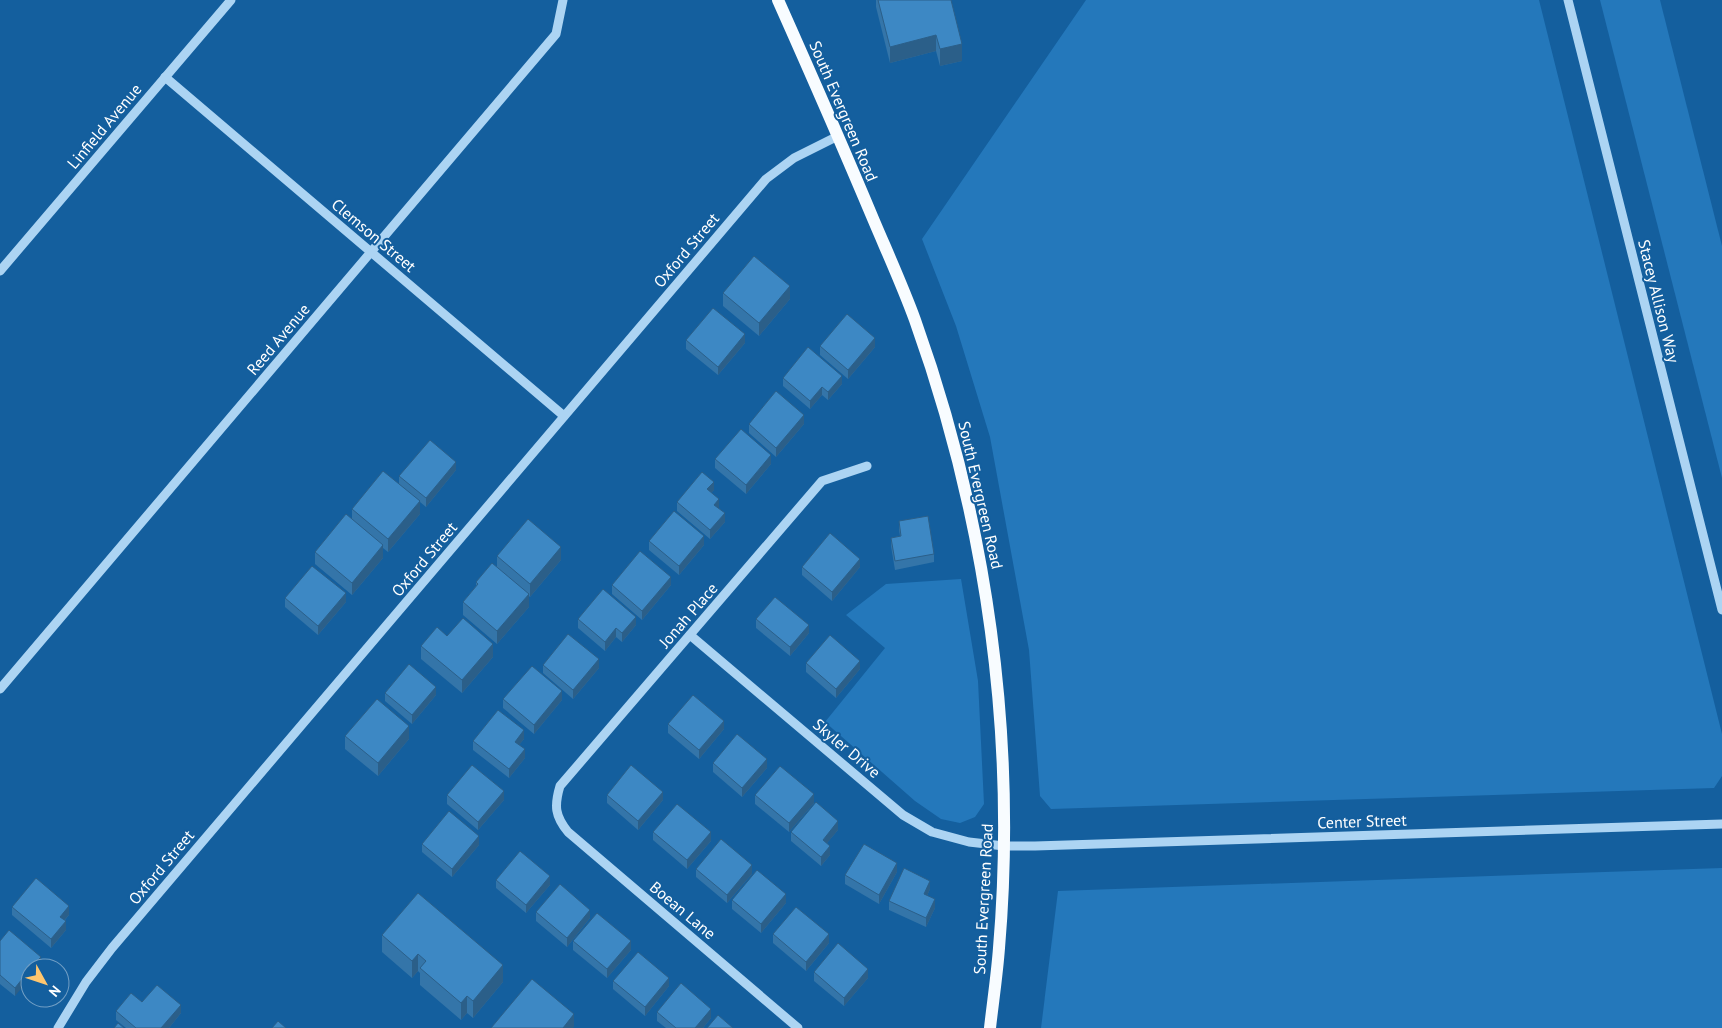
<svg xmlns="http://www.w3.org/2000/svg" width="1722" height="1028" font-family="'PT Sans',sans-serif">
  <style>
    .green { fill: #2478bb }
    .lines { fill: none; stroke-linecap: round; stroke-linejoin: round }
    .minor { stroke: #acd4f3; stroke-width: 9 }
    .major { stroke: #f8fcff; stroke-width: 12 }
    .wall { fill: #3475a9 }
    .shaded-wall { fill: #2b5f89 }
    .building { fill: #3d88c4; stroke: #2b5f89 }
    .labels { text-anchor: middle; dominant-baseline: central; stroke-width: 4; stroke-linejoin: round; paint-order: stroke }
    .street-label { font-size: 16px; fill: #fff; stroke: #145f9e }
  </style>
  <rect width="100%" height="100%" fill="#145f9e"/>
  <g class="green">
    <path d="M1086,0h453l183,734v42l-8,12 -663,21 -11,-13 -11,-146 -39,-213 -34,-111 -34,-87z"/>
    <path d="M1600,0h60l62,246v232z"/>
    <path d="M961,579l17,102 6,123 -9,13 -15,6 -19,-4 -26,-18 -90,-79 60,-74 -39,-33 40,-31z"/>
    <path d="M1722,868v160h-681l17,-137z"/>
  </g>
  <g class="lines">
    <g class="minor">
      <path d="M1568,0l154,610"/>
      <path d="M165,77l399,339"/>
      <path d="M0,271l231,-271"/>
      <path d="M690,635l213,180 29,17 37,10 35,4h31l687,-22"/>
      <path d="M0,689l556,-655 7,-34"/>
      <path d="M58,1028l28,-46 26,-34 654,-769 28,-21 44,-22"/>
      <path d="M798,1028l-230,-196c-13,-16 -14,-26 -8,-46l262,-305 45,-15"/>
    </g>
    <path class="major" d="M778,0c33,74 65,147 96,221 14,33 29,66 41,99 72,201 102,416 84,628 -2,27 -6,53 -9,80"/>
  </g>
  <g class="wall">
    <path d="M876,0h75l11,61 -22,5 -4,-15 -46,12 -14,-56z"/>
    <path d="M723,293l67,6 -31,37 -36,-30z"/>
    <path d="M686,340l59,3 -27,32 -32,-26z"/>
    <path d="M820,346l55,1 -27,32 -28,-24z"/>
    <path d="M783,378l59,6 -14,16 -6,-5 -12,14 -27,-23z"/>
    <path d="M749,424h55l-28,33 -27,-24z"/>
    <path d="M715,459l56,5 -25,30 -31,-26z"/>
    <path d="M456,470l-30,37 -6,-5v12l-32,38 -5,-4v10l-31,37 -37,-31v-12l37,-33v-10l47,-25v-8z"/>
    <path d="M714,490l-3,3 8,15 6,14 -15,17 -33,-28v-9z"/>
    <path d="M899,521l35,33v8l-39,8 -4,-24v-8l9,-2 -1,-6z"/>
    <path d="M649,541l55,4 -25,30 -30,-25z"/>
    <path d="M497,556l64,4 -31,37 -1,-1v11l-32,37 -34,-29v-13l13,-16v-4l21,-15z"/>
    <path d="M802,567h58l-28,34 -30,-26z"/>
    <path d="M612,585h59l-29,35 -30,-26z"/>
    <path d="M285,598l61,4 -28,33 -33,-28z"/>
    <path d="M578,619l58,6 -14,17 -6,-5 -11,14 -27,-23z"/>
    <path d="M756,619l53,14 -19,23 -34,-28z"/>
    <path d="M421,646l72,11 -31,36 -41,-34z"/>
    <path d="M806,663l54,6 -24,29 -30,-26z"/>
    <path d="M543,665l56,3 -26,31 -30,-26z"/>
    <path d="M385,693l51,2 -24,29 -27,-23z"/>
    <path d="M503,699l59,1 -28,34 -31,-26z"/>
    <path d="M668,724l56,5 -25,30 -31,-26z"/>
    <path d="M345,736l64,3 -31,37 -33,-27z"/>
    <path d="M524,739l-5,6 6,13 -16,20 -36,-28v-9z"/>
    <path d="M713,763l54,5 -25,29 -29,-25z"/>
    <path d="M447,795l57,5 -26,30 -31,-26z"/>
    <path d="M607,795l56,5 -25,30 -31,-27z"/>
    <path d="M755,795l59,8 -25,29 -34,-28z"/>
    <path d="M838,830l-11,13 3,12 -9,11 -30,-25v-9z"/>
    <path d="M653,832l58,9 -24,28 -34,-29z"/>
    <path d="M422,844l57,1 -27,32 -30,-25z"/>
    <path d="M696,869l56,5 -25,29 -31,-26z"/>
    <path d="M897,872l-18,32 -34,-20v-9z"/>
    <path d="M496,880l54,5 -24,28 -30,-25z"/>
    <path d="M930,889l-3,7 8,12 -9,19 -37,-17v-9z"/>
    <path d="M732,900l54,3 -25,30 -29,-24z"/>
    <path d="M12,907l57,8 -4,5 1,10 -15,18 -39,-33z"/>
    <path d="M536,912l54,6 -23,29 -31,-26z"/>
    <path d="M773,934l56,9 -23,28 -33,-28z"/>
    <path d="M382,935l121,47 -30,36 -6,-5 -6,7 -41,-35v-12l-2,-2 -6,7 -30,-26z"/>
    <path d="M0,941l41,24 -3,3h-8l-15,28 -15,-12z"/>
    <path d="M573,941l58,9 -24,28 -34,-28z"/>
    <path d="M814,972l54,6 -24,28 -30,-25z"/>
    <path d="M613,981l56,5 -24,30 -32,-27z"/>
    <path d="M142,1002l39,11 -12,15h-43l-10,-8v-9z"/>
    <path d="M657,1012l54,6 -8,10h-37l-9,-7z"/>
  </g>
  <g class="shaded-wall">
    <path d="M936,35v16l-46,12v-16z"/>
    <path d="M962,44v17l-22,5v-17z"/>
    <path d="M790,286v13l-31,37v-13z"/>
    <path d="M745,334v9l-27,32v-8z"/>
    <path d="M875,338v9l-27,32v-9z"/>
    <path d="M842,376v8l-14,16v-8z"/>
    <path d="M822,387v8l-12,14v-8z"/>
    <path d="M804,415v9l-28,33v-9z"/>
    <path d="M771,455v9l-25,30v-9z"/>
    <path d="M456,462v8l-30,37v-9z"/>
    <path d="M714,482v8l-7,8v-9z"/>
    <path d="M719,499v9l-5,5v-8z"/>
    <path d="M420,501v13l-32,38v-13z"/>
    <path d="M725,513v9l-15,17v-9z"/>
    <path d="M704,536v9l-25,30v-9z"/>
    <path d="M383,545v13l-31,37v-12z"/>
    <path d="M561,547v13l-31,37v-13z"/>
    <path d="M860,559v8l-28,34v-9z"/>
    <path d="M671,577v8l-29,35v-9z"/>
    <path d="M346,593v9l-28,33v-9z"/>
    <path d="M529,594v13l-32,37v-13z"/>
    <path d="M636,617v8l-14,17v-9z"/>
    <path d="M809,625v8l-19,23v-9z"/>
    <path d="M616,628v9l-11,14v-9z"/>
    <path d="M493,644v13l-31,36v-13z"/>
    <path d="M599,659v9l-26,31v-9z"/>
    <path d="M860,661v8l-24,29v-9z"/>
    <path d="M436,687v8l-24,29v-9z"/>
    <path d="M562,691v9l-28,34v-9z"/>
    <path d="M724,721v8l-25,30v-9z"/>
    <path d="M409,726v13l-31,37v-13z"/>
    <path d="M524,730v9l-9,11v-8z"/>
    <path d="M525,749v9l-16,20v-9z"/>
    <path d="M767,759v9l-25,29v-9z"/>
    <path d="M504,791v9l-26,30v-8z"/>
    <path d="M663,792v8l-25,30v-9z"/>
    <path d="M814,794v9l-25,29v-9z"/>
    <path d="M838,821v9l-15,18v-8z"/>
    <path d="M711,832v9l-24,28v-9z"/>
    <path d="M479,836v9l-27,32v-8z"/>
    <path d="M830,846v9l-9,11v-9z"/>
    <path d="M897,863v9l-18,32v-9z"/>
    <path d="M752,865v9l-25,29v-8z"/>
    <path d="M550,876v9l-24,28v-8z"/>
    <path d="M930,881v8l-6,14v-9z"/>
    <path d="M786,894v9l-25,30v-9z"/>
    <path d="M935,899v9l-9,19v-9z"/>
    <path d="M69,906v9l-9,10v-8z"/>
    <path d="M590,910v8l-23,29v-9z"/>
    <path d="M66,921v9l-15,18v-9z"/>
    <path d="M829,934v9l-23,28v-9z"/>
    <path d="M631,941v9l-24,28v-9z"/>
    <path d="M418,954v17l-6,7v-17z"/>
    <path d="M41,957v8l-3,3h-7z"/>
    <path d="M503,965v17l-30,36v-17z"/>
    <path d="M30,969v9l-15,18v-8z"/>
    <path d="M868,969v9l-24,28v-8z"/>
    <path d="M669,978v8l-24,30v-9z"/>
    <path d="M467,996v17l-6,7v-17z"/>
    <path d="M181,1005v8l-12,15h-8z"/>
    <path d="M711,1009v9l-8,10h-8z"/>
    <path d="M574,1014v13l-1,1h-10z"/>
  </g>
  <g class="building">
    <path d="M878,0h73l11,44 -22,5 -4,-14 -46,12z"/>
    <path d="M754,256l36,30 -31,37 -36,-30z"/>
    <path d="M713,308l32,26 -27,33 -32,-27z"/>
    <path d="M847,314l28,24 -27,32 -28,-24z"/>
    <path d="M808,347l34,29 -14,16 -6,-5 -12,14 -27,-23z"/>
    <path d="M776,391l28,24 -28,33 -27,-24z"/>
    <path d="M741,429l30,26 -25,30 -31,-26z"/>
    <path d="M430,440l26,22 -30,36 -27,-22z"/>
    <path d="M383,471l37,30 -32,38 -36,-30z"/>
    <path d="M702,472l12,10 -7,7 12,10 -5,6 11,8 -15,17 -33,-28z"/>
    <path d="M674,511l30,25 -25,30 -30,-25z"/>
    <path d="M346,514l37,31 -31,38 -37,-31z"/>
    <path d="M928,516l6,38 -39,7 -4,-23 10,-2 -2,-15z"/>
    <path d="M528,519l33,28 -31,37 -33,-28z"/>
    <path d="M830,533l30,26 -28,33 -30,-25z"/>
    <path d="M640,551l31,26 -29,34 -30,-26z"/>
    <path d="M492,563l37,31 -32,37 -34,-29 15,-18 -2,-2z"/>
    <path d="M312,566l34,27 -28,33 -33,-28z"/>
    <path d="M603,589l33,28 -14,16 -6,-5 -11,14 -27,-23z"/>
    <path d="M775,597l34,28 -19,22 -34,-28z"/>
    <path d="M463,618l30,26 -31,36 -41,-34 16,-19 10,9z"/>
    <path d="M568,634l31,25 -26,31 -30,-25z"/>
    <path d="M830,635l30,26 -24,28 -30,-26z"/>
    <path d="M409,664l27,23 -24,28 -27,-22z"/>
    <path d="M532,666l30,25 -28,34 -31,-26z"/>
    <path d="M693,695l31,26 -25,29 -31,-26z"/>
    <path d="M377,699l32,27 -31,37 -33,-27z"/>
    <path d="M498,710l26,20 -9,12 10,7 -16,20 -36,-28z"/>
    <path d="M737,734l30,25 -25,29 -29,-25z"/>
    <path d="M472,765l32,26 -26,31 -31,-27z"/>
    <path d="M631,765l32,27 -25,29 -31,-26z"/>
    <path d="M780,766l34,28 -25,29 -34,-28z"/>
    <path d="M816,802l22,19 -15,19 7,6 -9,11 -30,-25z"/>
    <path d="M677,804l34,28 -24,28 -34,-28z"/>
    <path d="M449,811l30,25 -27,33 -30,-25z"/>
    <path d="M721,839l31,26 -25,30 -31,-26z"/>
    <path d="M864,844l33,19 -18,32 -34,-20z"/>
    <path d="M520,851l30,25 -24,29 -30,-25z"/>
    <path d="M904,868l26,13 -6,13 11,5 -9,19 -37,-17z"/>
    <path d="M757,870l29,24 -25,30 -29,-24z"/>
    <path d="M36,878l33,28 -9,11 6,4 -15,18 -39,-32z"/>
    <path d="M560,884l30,26 -23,28 -31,-26z"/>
    <path d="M418,893l85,72 -30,36 -6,-5 -6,7 -41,-35 6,-7 -8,-7 -6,7 -30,-26z"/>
    <path d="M796,907l33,27 -23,28 -33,-28z"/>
    <path d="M597,913l34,28 -24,28 -34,-28z"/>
    <path d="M9,930l32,27 -10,11h-1v1l-15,19 -15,-13v-34z"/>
    <path d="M838,943l30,26 -24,29 -30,-26z"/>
    <path d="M638,952l31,26 -24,29 -32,-26z"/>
    <path d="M532,979l42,35 -11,14h-72z"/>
    <path d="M681,983l30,26 -16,19h-19l-19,-16z"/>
    <path d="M157,985l24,20 -20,23h-25l-20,-17 15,-18 11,9z"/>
    <path d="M718,1015l15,13h-26z"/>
    <path d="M278,1021l8,7h-14z"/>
    <path d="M118,1023l6,5h-10z"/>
  </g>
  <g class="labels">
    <g class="street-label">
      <text transform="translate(844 111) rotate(67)">South Evergreen Road</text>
      <text transform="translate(104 126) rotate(-50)">Linfield Avenue</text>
      <text transform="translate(374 235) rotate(40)">Clemson Street</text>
      <text transform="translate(686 250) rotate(-50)">Oxford Street</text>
      <text transform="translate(1659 301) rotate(76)">Stacey Allison Way</text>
      <text transform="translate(278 339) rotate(-50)">Reed Avenue</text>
      <text transform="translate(981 495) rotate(77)">South Evergreen Road</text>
      <text transform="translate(424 559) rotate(-50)">Oxford Street</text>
      <text transform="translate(688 615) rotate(-49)">Jonah Place</text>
      <text transform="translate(847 748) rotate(40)">Skyler Drive</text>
      <text transform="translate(1362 821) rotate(-2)">Center Street</text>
      <text transform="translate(161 867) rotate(-50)">Oxford Street</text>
      <text transform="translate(983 899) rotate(-87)">South Evergreen Road</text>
      <text transform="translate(683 910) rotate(40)">Boean Lane</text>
    </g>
  </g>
  <g transform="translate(45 983) rotate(130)"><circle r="24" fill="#145f9e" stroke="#729fc5"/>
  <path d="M0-4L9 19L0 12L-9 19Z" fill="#ffc66e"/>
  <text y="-8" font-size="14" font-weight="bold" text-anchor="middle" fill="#ffffff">N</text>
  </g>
</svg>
